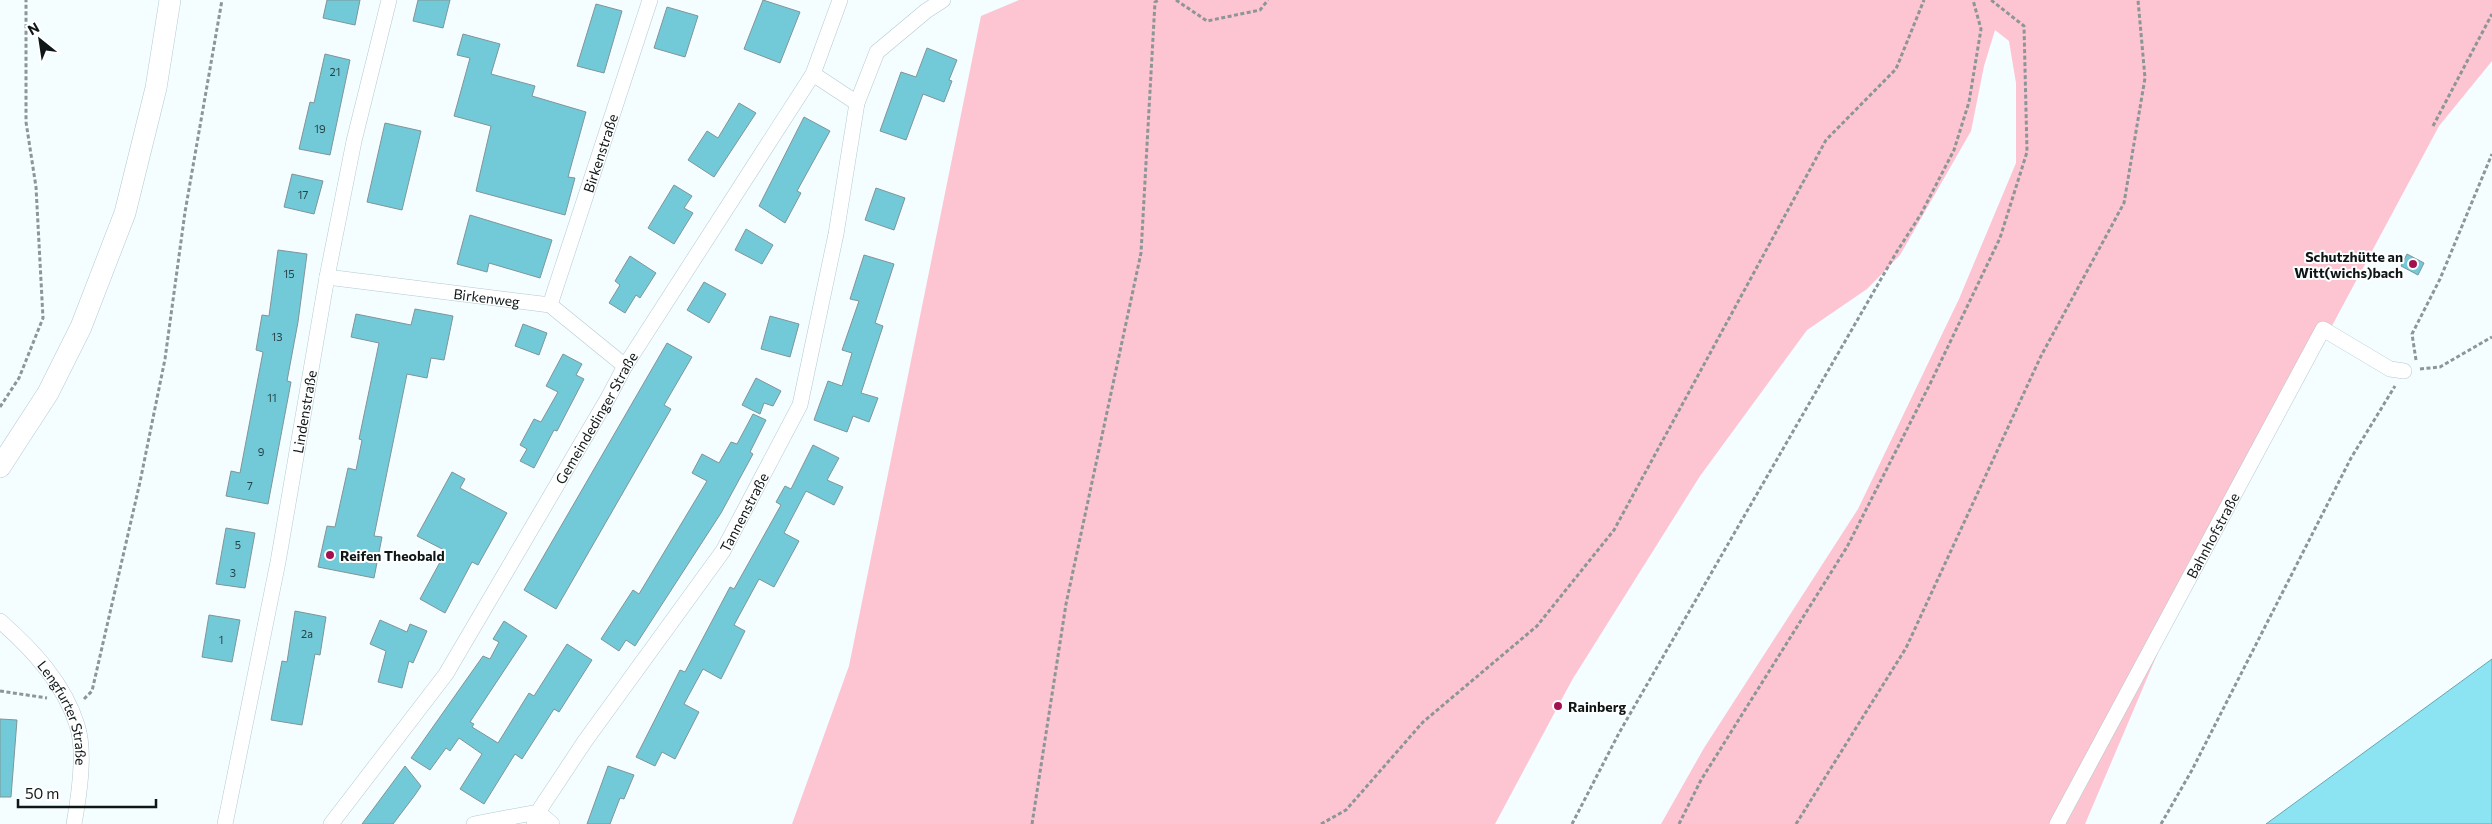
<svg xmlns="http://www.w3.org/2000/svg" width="2492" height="824" font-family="Commissioner,sans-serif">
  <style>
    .green { fill: #fdc4d1 }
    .water { fill: #8ce4f2; stroke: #66a6b0 }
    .building { fill: #72cad8; stroke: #7f9598 }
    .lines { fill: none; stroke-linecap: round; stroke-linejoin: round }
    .street-casing { stroke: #b4cace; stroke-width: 16 }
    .secondary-casing { stroke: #b4cace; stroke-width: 22 }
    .path { stroke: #8d9697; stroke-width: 3; stroke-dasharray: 4 2.5; stroke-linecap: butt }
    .street { stroke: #fff; stroke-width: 15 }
    .secondary { stroke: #fff; stroke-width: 21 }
    .poi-dot { fill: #a31050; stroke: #fff; stroke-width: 2 }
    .labels { text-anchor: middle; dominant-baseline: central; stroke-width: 4; stroke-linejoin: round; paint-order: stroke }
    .number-label { font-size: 11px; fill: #274347 }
    .street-label { font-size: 14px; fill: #0e1617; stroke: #fff }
    .poi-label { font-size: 14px; font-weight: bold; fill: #0e1617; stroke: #fff; text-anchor: start }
  </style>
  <rect width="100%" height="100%" fill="#f4fdff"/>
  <path class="green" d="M1019,0h1473v61l-53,65 -277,517 -77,181h-424l43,-76 154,-239 101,-210 57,-136v-80l-7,-42 -14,-11 -11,36 -13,65 -71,124 -33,34 -60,41 -107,146 -128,204 -77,144h-703l57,-158 132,-650z"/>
  <path class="water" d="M2492,659v165h-226z"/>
  <g class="building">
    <path d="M327,0h33l-5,25 -32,-7z"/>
    <path d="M418,0h32l-7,28 -30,-7z"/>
    <path d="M763,0l37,12 -20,51 -36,-14z"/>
    <path d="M596,4l26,7 -18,62 -27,-7z"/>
    <path d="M667,7l31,9 -13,41 -31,-9z"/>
    <path d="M463,34l37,10 -9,30 44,12 -3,10 54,16 -18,65 7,1 -10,37 -89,-24 15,-65 -37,-10 16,-58 -13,-3z"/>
    <path d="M927,48l30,12 -8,20 3,1 -8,21 -21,-8 -17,46 -26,-9 21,-59 15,5z"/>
    <path d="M325,54l25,6 -20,95 -31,-6 11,-47 4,1z"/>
    <path d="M739,103l17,10 -42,64 -26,-17 19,-29 11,7z"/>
    <path d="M804,117l26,14 -33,60 4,2 -16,30 -26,-17z"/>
    <path d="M385,123l36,8 -19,79 -35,-8z"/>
    <path d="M292,174l31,7 -9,33 -30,-7z"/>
    <path d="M674,185l18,11 -8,12 9,5 -19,31 -26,-16z"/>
    <path d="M876,188l29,10 -11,32 -29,-10z"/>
    <path d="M470,215l82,25 -12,38 -51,-15 -2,9 -30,-8z"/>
    <path d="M746,229l27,16 -11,19 -27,-14z"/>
    <path d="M278,250l29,4 -9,68 -11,59 4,1 -23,122 -42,-8 5,-25 9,2 23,-121 -7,-2 6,-35 7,1z"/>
    <path d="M2407,254l17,9 -6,12 -17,-9z"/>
    <path d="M864,255l30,9 -19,59 8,3 -22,67 17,5 -9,24 -16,-6 -6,16 -33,-12 14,-39 14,5 10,-33 -10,-3 17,-49 -9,-2z"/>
    <path d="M630,256l26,17 -16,25 -4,-3 -11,18 -16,-10 11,-18 -5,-4z"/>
    <path d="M704,282l22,12 -17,29 -22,-13z"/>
    <path d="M415,309l38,7 -9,44 -13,-2 -4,20 -20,-4 -33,162 8,1 -8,41 -56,-11 9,-41 8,1 13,-59 8,2 6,-30 -3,-1 20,-96 -28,-6 5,-23 55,11z"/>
    <path d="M770,316l29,8 -9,33 -29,-8z"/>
    <path d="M523,324l24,9 -8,22 -24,-9z"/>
    <path d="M667,343l25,14 -28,48 7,4 -115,200 -32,-19z"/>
    <path d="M563,354l19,10 -6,11 8,4 -27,52 -3,-1 -20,38 -14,-7 7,-12 -7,-4 14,-26 7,3 17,-30 -12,-6z"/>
    <path d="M756,378l25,13 -8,15 -9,-3 -4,11 -18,-9z"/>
    <path d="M753,414l13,6 -16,32 3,2 -32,59 -86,133 -9,-6 -7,11 -18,-12 32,-49 6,4 68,-113 -15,-8 10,-19 17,9 12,-21 6,2z"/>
    <path d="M813,445l26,13 -12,22 16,7 -9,18 -28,-14 -22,42 15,8 -25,46 -15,-8 -25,46 11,6 -24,48 -18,-10 -19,35 15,8 -24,47 -13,-7 -7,14 -19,-9 44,-87 5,2 45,-85 4,2 47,-84 -5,-3 9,-16 6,3z"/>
    <path d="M452,472l13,7 -5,9 47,25 -29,52 -6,-3 -27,51 -25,-14 26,-48 -29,-15z"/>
    <path d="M226,528l29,5 -10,55 -29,-4z"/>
    <path d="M295,611l31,6 -6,38 -5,-1 -13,71 -31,-5 11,-59 5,1z"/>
    <path d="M209,615l31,5 -8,42 -30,-5z"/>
    <path d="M380,620l27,12 3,-8 17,7 -14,32 -4,-2 -7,27 -24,-6 8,-31 -16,-7z"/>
    <path d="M504,621l23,15 -57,86 4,2 -2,3 26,16 31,-50 5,3 33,-52 25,16 -33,52 -5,-3 -32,50 -7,-5 -31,50 -24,-15 22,-35 -23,-16 -9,13 -4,-3 -16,22 -19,-12 72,-102 7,3 9,-17 -6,-3z"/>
    <path d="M0,719l17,1 -6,77h-11z"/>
    <path d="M405,766l16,20 -6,9 -22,29h-31z"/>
    <path d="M608,766l26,9 -10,24 -4,-1 -10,26h-23z"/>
  </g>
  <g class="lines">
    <g class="street-casing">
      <g id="street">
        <path d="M813,74l44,29"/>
        <path id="s1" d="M327,277l223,28 75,61"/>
        <path id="s2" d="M550,305l100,-305"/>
        <path id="s3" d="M0,621c32,28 64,62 77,104 9,27 2,71 -3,99"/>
        <path id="s4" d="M225,824l53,-262 49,-285 27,-136 35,-141"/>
        <path id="s5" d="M331,824l115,-150 162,-276 17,-32 188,-292 27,-74"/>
        <path id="s6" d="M474,824l64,-12 47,-71 138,-190 77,-146 36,-171 21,-131 20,-51 49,-41 17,-11"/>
        <path d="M534,824l4,-12 14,12"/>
        <path id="s7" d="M2057,824l266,-495 67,40 14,2"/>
      </g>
    </g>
    <g class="secondary-casing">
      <path id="secondary" d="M0,467l48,-74 33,-66 44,-114 31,-125 14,-88"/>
    </g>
    <g class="path">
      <path d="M1176,0l31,21 53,-11 8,-10"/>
      <path d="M2433,126l59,-112"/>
      <path d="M2416,360l-4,-26 28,-55 52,-125"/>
      <path d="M2420,369l20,-2 52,-30"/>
      <path d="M0,407l19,-29 24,-60 -7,-131 -10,-65v-122"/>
      <path d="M0,691l47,7"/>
      <path d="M84,699l8,-8 48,-209 25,-123 20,-147 37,-212"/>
      <path d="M1032,824l34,-220 75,-351 14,-251 4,-2"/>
      <path d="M1321,824l25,-14 77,-88 114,-96 77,-96 212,-390 70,-71 28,-69"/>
      <path d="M1572,824l47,-91 277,-480 25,-39 33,-64 15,-48 12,-73 -8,-29"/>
      <path d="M1679,824l22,-44 146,-233 83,-163 70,-146 27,-86 -3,-126 -33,-26"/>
      <path d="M1796,824l110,-176 135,-292 83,-153 21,-125 -7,-78"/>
      <path d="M2161,824l31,-54 159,-312 44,-72"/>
    </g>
    <use href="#street" class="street"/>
    <use href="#secondary" class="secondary"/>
  </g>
  <g class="poi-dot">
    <circle cx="2413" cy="264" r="5"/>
    <circle cx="330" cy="555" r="5"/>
    <circle cx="1558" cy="706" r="5"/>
  </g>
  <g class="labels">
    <g class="number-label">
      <text x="335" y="71">21</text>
      <text x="320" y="128">19</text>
      <text x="303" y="194">17</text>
      <text x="289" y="273">15</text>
      <text x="277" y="336">13</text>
      <text x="272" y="397">11</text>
      <text x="261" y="451">9</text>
      <text x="250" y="485">7</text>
      <text x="238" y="544">5</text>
      <text x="233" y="572">3</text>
      <text x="307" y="633">2a</text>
      <text x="221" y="639">1</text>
    </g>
    <g class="street-label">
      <text stroke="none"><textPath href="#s2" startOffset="160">Birkenstraße</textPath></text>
      <text stroke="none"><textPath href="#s1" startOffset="161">Birkenweg</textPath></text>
      <text stroke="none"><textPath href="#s4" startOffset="420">Lindenstraße</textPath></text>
      <text stroke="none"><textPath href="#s5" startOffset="486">Gemeindedinger Straße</textPath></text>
      <text stroke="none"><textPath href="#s6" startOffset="429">Tannenstraße</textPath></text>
      <text stroke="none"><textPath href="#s7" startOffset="328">Bahnhofstraße</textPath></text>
      <text stroke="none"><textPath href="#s3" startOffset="115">Lengfurter Straße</textPath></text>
    </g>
    <g class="poi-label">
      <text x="2403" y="256" text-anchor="end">Schutzhütte an<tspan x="2403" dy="16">Witt(wichs)bach</tspan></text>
      <text x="340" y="555">Reifen Theobald</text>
      <text x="1568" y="706">Rainberg</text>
    </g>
  </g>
  <g transform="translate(40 40) rotate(330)" stroke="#ffffff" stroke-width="4" paint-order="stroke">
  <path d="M0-4L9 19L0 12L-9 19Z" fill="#0e1617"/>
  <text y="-8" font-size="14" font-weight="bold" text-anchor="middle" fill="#0e1617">N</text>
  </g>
  <path d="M18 799v8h138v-8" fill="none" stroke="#0e1617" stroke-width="2.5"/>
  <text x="25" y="799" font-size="15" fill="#0e1617" stroke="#ffffff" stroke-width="4" paint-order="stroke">50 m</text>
</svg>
